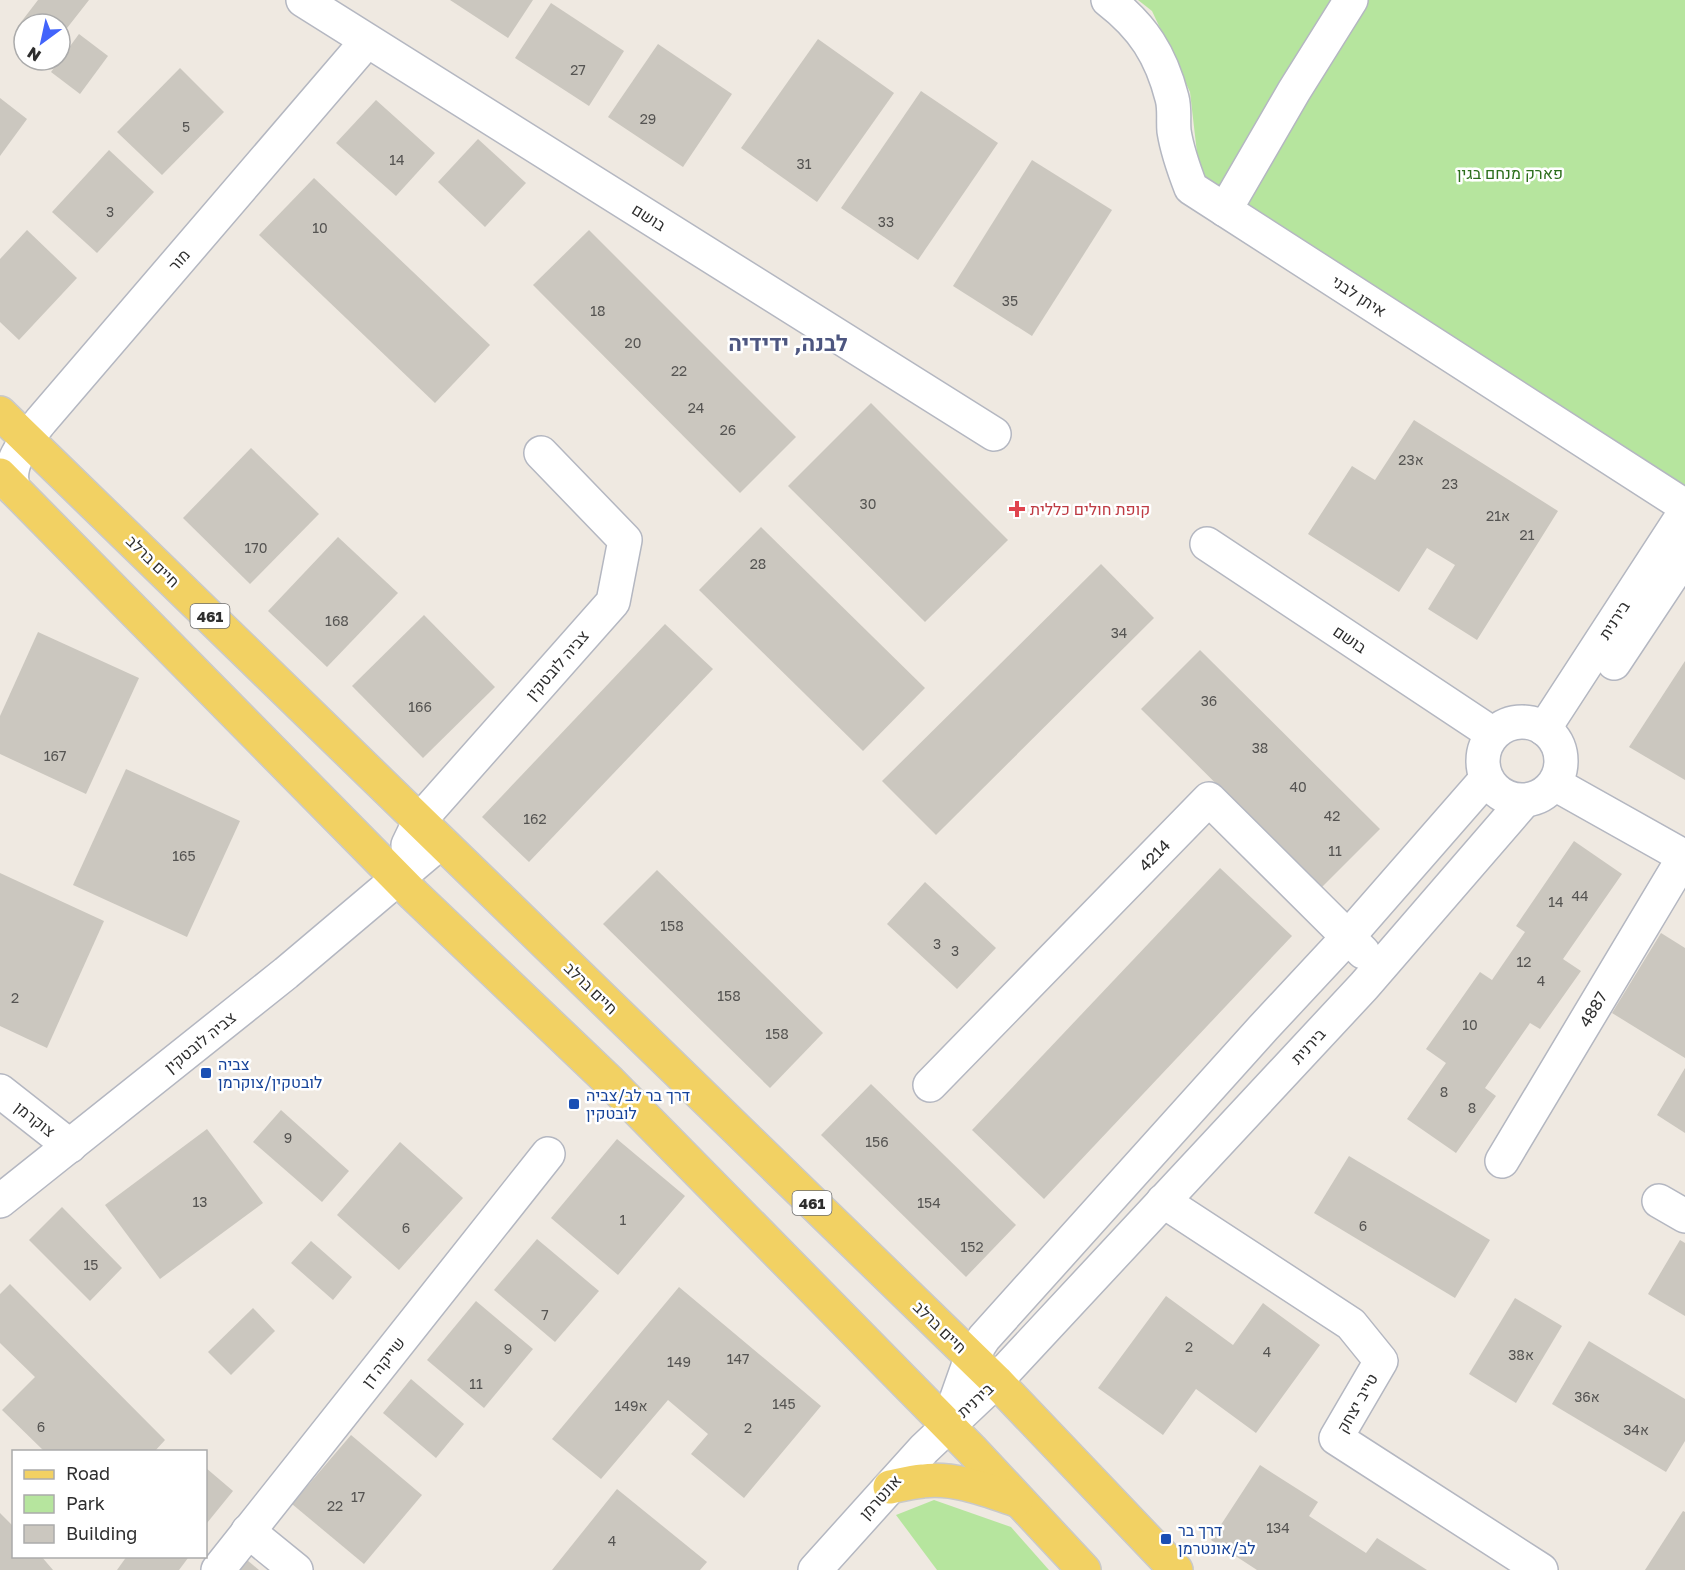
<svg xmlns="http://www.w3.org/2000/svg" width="1685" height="1570" font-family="'Golos Text',Heebo,sans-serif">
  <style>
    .green { fill: #b6e59e }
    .building { fill: #cbc7bf }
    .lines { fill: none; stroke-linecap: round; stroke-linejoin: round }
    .minor-casing { stroke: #b4b7c1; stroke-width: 36 }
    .major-casing { stroke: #c9c9c9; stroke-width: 36 }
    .minor { stroke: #fff; stroke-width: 33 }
    .major { stroke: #f2d163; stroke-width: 33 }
    .health-dot { fill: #e0444e; stroke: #fff; stroke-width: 2 }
    .transit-dot { fill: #1a4fb4; stroke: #fff; stroke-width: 2 }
    .labels { text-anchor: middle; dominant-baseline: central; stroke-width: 5; stroke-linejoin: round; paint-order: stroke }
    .number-label { font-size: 14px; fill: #555452 }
    .shield { fill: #fff; stroke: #6d6d6d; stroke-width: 1.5 }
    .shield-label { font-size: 15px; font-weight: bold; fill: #2e2e2e }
    .park-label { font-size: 16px; fill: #2c6e1b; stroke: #fff }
    .street-label { font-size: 16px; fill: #2e2e2e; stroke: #fff }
    .health-label { font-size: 16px; fill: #be3a42; stroke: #fff; text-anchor: start }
    .transit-label { font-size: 16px; fill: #164399; stroke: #fff; text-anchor: start }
    .district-label { font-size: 22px; font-weight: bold; fill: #4d5680; stroke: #fff }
  </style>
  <rect width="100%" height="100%" fill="#efe9e1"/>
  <g class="green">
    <path d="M1138,0h547v491l-485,-312 -10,-87 -38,-81z"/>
    <path d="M934,1500l77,27 38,43h-112l-41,-55z"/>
  </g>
  <g class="building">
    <path d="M38,0h51l-29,37v-13h-36v6l-6,-4z"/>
    <path d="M450,0h83l-25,38z"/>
    <path d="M551,3l73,48 -35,55 -74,-48z"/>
    <path d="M79,34l29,22 -28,38 -29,-22z"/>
    <path d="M818,39l76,54 -77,109 -76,-54z"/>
    <path d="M658,44l74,50 -49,73 -75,-50z"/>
    <path d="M180,68l44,44 -62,63 -45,-43z"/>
    <path d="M921,91l77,52 -80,117 -77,-52z"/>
    <path d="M0,98l27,21 -27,37z"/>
    <path d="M376,100l59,53 -39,43 -60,-53z"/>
    <path d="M478,139l48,44 -41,44 -47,-45z"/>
    <path d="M109,150l45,42 -57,61 -45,-41z"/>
    <path d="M1032,160l80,50 -80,126 -79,-50z"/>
    <path d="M314,178l176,167 -55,58 -176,-168z"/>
    <path d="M27,230l50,48 -58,62 -19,-18v-63z"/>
    <path d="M589,230l207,207 -56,56 -207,-208z"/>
    <path d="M871,403l137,137 -83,82 -137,-136z"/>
    <path d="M1414,420l144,91 -81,129 -49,-31 27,-44 -28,-17 -28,44 -91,-58 44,-68 23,14z"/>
    <path d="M251,448l68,66 -69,70 -67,-66z"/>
    <path d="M761,527l164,161 -62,63 -164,-161z"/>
    <path d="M338,537l60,56 -71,74 -59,-56z"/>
    <path d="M1101,564l53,54 -218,217 -54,-54z"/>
    <path d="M424,615l71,72 -72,71 -71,-72z"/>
    <path d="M665,624l48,45 -184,193 -47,-45z"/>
    <path d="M38,632l101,46 -53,116 -86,-40v-38z"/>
    <path d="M1200,650l180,179 -59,59 -180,-179z"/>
    <path d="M1685,661v119l-56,-33z"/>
    <path d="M126,769l114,52 -53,116 -114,-52z"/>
    <path d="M1574,841l48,33 -59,85 18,12 -41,58 -10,-6 -45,65 11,8 -40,57 -49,-34 39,-56 -20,-14 54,-77 12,8 33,-48 -9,-6z"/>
    <path d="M1220,868l72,68 -248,263 -72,-69z"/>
    <path d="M657,870l166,163 -53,55 -167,-164z"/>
    <path d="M0,873l104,48 -57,127 -47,-22z"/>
    <path d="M925,882l71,66 -39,41 -70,-65z"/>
    <path d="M1661,933l24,15v110l-73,-45z"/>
    <path d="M1685,1068v65l-28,-18z"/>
    <path d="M871,1084l145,141 -50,52 -145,-142z"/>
    <path d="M281,1110l68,61 -27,31 -69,-60z"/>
    <path d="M207,1129l56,74 -103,76 -55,-74z"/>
    <path d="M617,1139l68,57 -67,79 -67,-57z"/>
    <path d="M400,1142l63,56 -64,72 -62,-55z"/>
    <path d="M1349,1156l141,84 -35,58 -141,-85z"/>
    <path d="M62,1207l60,61 -32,33 -61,-61z"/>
    <path d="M537,1239l62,52 -44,51 -61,-52z"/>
    <path d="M1680,1240l5,3v73l-37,-22z"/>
    <path d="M311,1241l41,36 -19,23 -42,-37z"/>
    <path d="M10,1284l155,156 -11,12h-109l-43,-42 33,-33 -35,-34v-49z"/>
    <path d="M679,1287l142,119 -77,92 -53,-44 17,-20 -40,-34 -67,79 -49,-40z"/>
    <path d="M1166,1296l67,49 30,-42 57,42 -64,88 -60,-44 -33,46 -65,-47z"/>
    <path d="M1515,1298l47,28 -46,77 -47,-29z"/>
    <path d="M476,1301l57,48 -49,59 -57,-48z"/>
    <path d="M253,1308l22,23 -44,44 -23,-23z"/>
    <path d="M1589,1341l96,58v42l-19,31 -114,-68z"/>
    <path d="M411,1379l53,45 -28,34 -53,-45z"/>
    <path d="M351,1435l71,60 -58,69 -72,-60z"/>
    <path d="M1260,1465l58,37 -9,14 57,37 11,-15 50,32h-170l-46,-30z"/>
    <path d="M206,1468l27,23 -26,32 -1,-2z"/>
    <path d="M617,1489l90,73 -7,8h-148z"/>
    <path d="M1683,1511l2,1v58h-40z"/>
    <path d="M0,1513l14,14v29h27l12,14h-53z"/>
    <path d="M127,1556h59l2,2 -9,12h-62z"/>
    <path d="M247,1560l12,10h-21z"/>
  </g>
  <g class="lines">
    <g class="minor-casing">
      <g id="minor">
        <path d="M303,0l691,434"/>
        <path d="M1108,0c35,27 53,55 64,98 3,11 1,22 2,33 3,19 10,39 17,57l494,318"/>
        <path d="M1225,210l69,-119 57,-91"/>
        <path d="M14,489c-10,-24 13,-50 27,-68l326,-380"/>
        <path d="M1207,544l286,190"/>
        <path d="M1614,663l71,-107"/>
        <circle cx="1522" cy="761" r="39"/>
        <path d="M1544,729l141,-217"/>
        <path d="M1555,784l130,73"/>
        <path d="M408,845l12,-25 193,-218 12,-62 -84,-87"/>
        <path id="s1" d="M930,1085l279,-286 154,153"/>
        <path d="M0,1091l70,55"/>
        <path id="s2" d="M1502,1161l182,-304"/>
        <path d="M0,1201l286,-228 155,-131"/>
        <path d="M1163,1201l188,123 30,37 -45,77 205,132"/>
        <path d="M1659,1201l26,15"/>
        <path d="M948,1423l23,-65 13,-20 280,-311 83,-89 139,-159"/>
        <path d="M248,1531l48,39"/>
        <path d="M218,1570l330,-416"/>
        <path d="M815,1570l109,-121 72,-68 368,-395 160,-185"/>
      </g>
    </g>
    <g class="major-casing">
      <g id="major">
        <path d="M0,413l996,968 180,189"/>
        <path d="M0,475l414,420 196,187 361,367 113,121"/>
        <path d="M890,1487c10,-2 22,-5 33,-6 31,-4 64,9 93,19"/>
      </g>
    </g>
    <use href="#minor" class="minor"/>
    <use href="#major" class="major"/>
  </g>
  <path class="health-dot" d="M1014 500h6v6h6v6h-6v6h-6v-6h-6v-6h6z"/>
  <g class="transit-dot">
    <rect x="200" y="1067" width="12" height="12" rx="3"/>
    <rect x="568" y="1098" width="12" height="12" rx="3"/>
    <rect x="1160" y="1533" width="12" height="12" rx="3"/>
  </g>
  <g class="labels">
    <g class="number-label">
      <text x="578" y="69">27</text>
      <text x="648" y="118">29</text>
      <text x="186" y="126">5</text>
      <text x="397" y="159">14</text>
      <text x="804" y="163">31</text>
      <text x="110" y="211">3</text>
      <text x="886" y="221">33</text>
      <text x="320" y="227">10</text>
      <text x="1010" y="300">35</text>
      <text x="598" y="310">18</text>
      <text x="633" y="342">20</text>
      <text x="679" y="370">22</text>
      <text x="696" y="407">24</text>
      <text x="728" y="429">26</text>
      <text x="1411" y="459">23א</text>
      <text x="1450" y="483">23</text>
      <text x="868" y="503">30</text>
      <text x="1498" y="515">21א</text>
      <text x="1527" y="534">21</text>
      <text x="256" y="547">170</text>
      <text x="758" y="563">28</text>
      <text x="337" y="620">168</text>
      <text x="1119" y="632">34</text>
      <text x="1209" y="700">36</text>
      <text x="420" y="706">166</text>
      <text x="1260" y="747">38</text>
      <text x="55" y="755">167</text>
      <text x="1298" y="786">40</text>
      <text x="1332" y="815">42</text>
      <text x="535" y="818">162</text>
      <text x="1335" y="850">11</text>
      <text x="184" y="855">165</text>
      <text x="1580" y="895">44</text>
      <text x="1556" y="901">14</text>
      <text x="672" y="925">158</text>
      <text x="937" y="943">3</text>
      <text x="955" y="950">3</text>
      <text x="1524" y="961">12</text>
      <text x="1541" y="980">4</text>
      <text x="729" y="995">158</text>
      <text x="15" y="997">2</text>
      <text x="1470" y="1024">10</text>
      <text x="777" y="1033">158</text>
      <text x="1444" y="1091">8</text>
      <text x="1472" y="1107">8</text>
      <text x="288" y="1137">9</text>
      <text x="877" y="1141">156</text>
      <text x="200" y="1201">13</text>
      <text x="929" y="1202">154</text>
      <text x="623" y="1219">1</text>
      <text x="1363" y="1225">6</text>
      <text x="406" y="1227">6</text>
      <text x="972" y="1246">152</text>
      <text x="91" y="1264">15</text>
      <text x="545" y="1314">7</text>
      <text x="1189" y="1346">2</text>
      <text x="508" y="1348">9</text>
      <text x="1267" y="1351">4</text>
      <text x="1521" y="1354">38א</text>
      <text x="738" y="1358">147</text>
      <text x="679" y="1361">149</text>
      <text x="476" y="1383">11</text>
      <text x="1587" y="1396">36א</text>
      <text x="784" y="1403">145</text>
      <text x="631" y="1405">149א</text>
      <text x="41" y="1426">6</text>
      <text x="748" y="1427">2</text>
      <text x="1636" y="1429">34א</text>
      <text x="358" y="1496">17</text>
      <text x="335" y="1505">22</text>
      <text x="1278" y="1527">134</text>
      <text x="612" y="1540">4</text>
    </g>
    <g class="shield">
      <rect x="190.5" y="604" width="39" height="24" rx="4.5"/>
      <rect x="792.5" y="1191" width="39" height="24" rx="4.5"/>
    </g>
    <g class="shield-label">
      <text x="210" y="616">461</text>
      <text x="812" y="1203">461</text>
    </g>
    <g class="park-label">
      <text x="1510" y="173">פארק מנחם בגין</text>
    </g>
    <g class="street-label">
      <text transform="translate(649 217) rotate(32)">בושם</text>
      <text transform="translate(179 260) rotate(-49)">מור</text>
      <text transform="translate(1359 296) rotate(33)">איתן לבני</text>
      <text transform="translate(153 561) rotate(44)">חיים ברלב</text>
      <text transform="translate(1614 620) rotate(-57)">בירנית</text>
      <text transform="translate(1350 639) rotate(34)">בושם</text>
      <text transform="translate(557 665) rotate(-49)">צביה לובטקין</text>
      <text stroke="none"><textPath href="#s1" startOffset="321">4214</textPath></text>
      <text transform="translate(591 988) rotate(44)">חיים ברלב</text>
      <text stroke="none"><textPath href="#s2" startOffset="177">4887</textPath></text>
      <text transform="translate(200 1042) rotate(-39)">צביה לובטקין</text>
      <text transform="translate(1308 1046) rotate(-47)">בירנית</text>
      <text transform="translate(35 1119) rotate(38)">צוקרמן</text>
      <text transform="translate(940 1327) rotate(44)">חיים ברלב</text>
      <text transform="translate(383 1362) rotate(-52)">שייקה דן</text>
      <text transform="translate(975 1400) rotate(-43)">בירנית</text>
      <text transform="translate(1357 1403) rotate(-60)">טייב יצחק</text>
      <text transform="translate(880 1497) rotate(-48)">אונטרמן</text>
    </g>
    <g class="health-label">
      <text x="1030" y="509">קופת חולים כללית</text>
    </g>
    <g class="transit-label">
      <text x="218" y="1064">צביה<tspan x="218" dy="18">לובטקין/צוקרמן</tspan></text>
      <text x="586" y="1095">דרך בר לב/צביה<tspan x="586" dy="18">לובטקין</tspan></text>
      <text x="1178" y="1530">דרך בר<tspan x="1178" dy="18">לב/אונטרמן</tspan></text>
    </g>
    <g class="district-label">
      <text x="788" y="342">לבנה, ידידיה</text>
    </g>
  </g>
  <rect x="12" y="1450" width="195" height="108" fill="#ffffff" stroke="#ababab" stroke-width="1.5"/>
  <rect x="24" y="1470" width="30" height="9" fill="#f2d163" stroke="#ababab" stroke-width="1.5"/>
  <text x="66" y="1480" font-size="18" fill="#2e2e2e">Road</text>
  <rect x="24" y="1495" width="30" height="18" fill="#b6e59e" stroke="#ababab" stroke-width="1.5"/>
  <text x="66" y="1510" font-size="18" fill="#2e2e2e">Park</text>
  <rect x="24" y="1525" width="30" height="18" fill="#cbc7bf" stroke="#ababab" stroke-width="1.5"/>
  <text x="66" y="1540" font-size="18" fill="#2e2e2e">Building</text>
  <g transform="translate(42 42) rotate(213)"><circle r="28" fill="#ffffff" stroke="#ababab" stroke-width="1.5"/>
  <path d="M0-4.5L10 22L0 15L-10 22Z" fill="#4264fb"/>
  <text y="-9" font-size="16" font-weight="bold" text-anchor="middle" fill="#2e2e2e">N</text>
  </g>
</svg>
